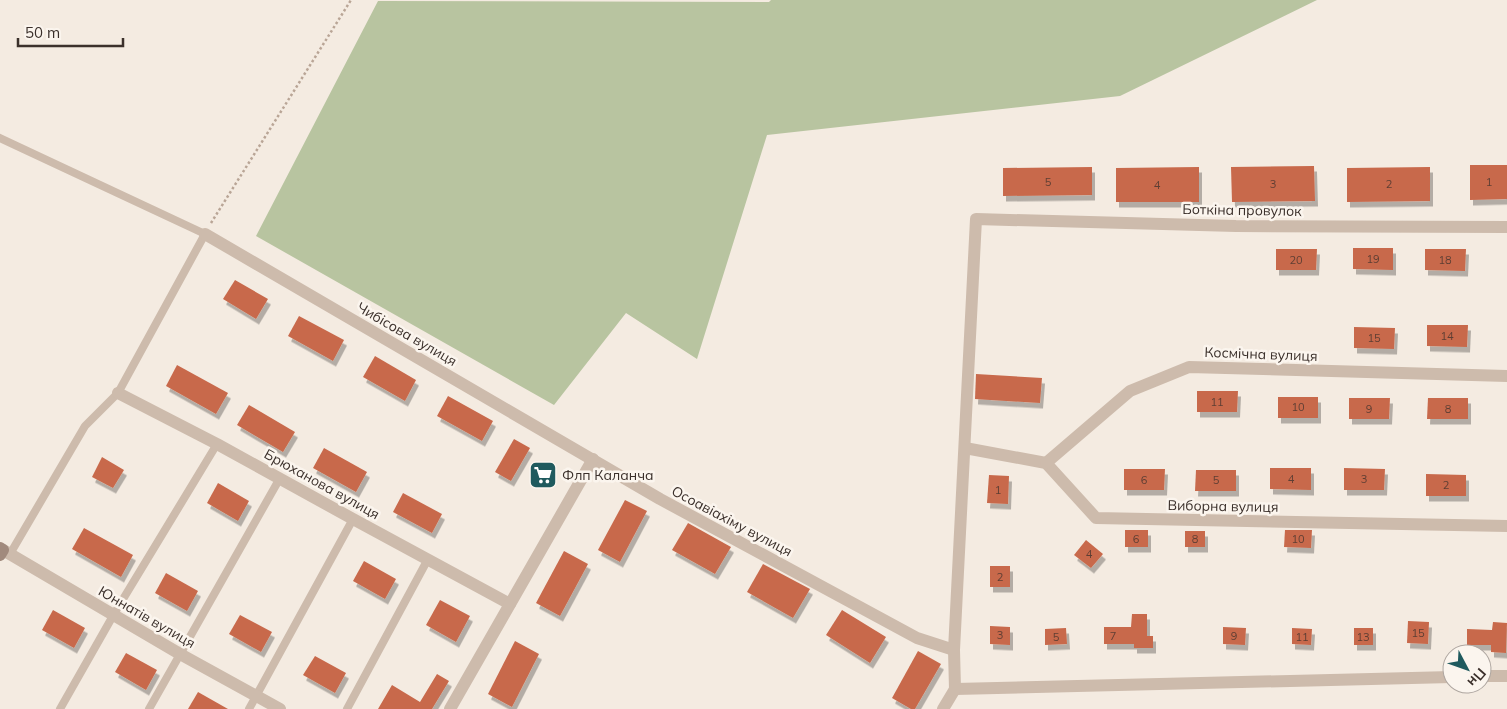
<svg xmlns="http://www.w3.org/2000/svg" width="1507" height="709" font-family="Mulish,sans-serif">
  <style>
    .green { fill: #b8c4a0 }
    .building { fill: #c8694b; filter: url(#shadow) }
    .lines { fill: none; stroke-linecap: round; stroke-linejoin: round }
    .path { stroke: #b9a596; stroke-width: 2.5; stroke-dasharray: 2.5 2.5; stroke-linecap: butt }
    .service { stroke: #cdbbac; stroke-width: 8 }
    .minor { stroke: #cdbbac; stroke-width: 12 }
    .secondary { stroke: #a18a7d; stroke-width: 12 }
    .labels { text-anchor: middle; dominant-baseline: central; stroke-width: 5; stroke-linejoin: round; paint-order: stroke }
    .number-label { font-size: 11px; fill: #5e3e33 }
    .street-label { font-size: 14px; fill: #3b302b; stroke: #fbf5ee }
    .poi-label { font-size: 14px; fill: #3b302b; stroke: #fbf5ee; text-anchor: start }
  </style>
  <defs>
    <filter id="shadow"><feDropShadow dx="3" dy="5.5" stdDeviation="0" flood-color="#0004"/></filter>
  </defs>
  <rect width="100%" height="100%" fill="#f4ebe1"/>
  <path class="green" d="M771,0h546l-197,96 -353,39 -70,224 -71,-46 -72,92 -298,-169 122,-235 391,1z"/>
  <g class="building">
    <path d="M1470,165h37v34l-37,1z"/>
    <path d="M1314,166l1,35 -83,1 -1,-35z"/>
    <path d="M1092,167v28l-89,1v-28z"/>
    <path d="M1199,167v35h-83v-34z"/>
    <path d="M1430,167v34l-83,1v-34z"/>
    <path d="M1353,248h40v22l-40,-1z"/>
    <path d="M1276,249h41l-1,21h-40z"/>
    <path d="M1425,249h41l-1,22 -40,-1z"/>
    <path d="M235,280l33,19 -12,20 -33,-20z"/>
    <path d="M299,316l45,24 -11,21 -45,-25z"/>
    <path d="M1427,325h41l-1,22 -40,-1z"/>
    <path d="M1354,327l41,1 -1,21 -40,-1z"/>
    <path d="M375,356l41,24 -11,21 -42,-24z"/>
    <path d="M177,365l51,28 -12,21 -50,-28z"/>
    <path d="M976,374l66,4 -2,25 -65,-4z"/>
    <path d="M1197,391h41l-1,21h-40z"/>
    <path d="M448,396l45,25 -11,20 -45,-25z"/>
    <rect x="1278" y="397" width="40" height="21"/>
    <path d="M1349,398h41l-1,21h-40z"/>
    <path d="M1428,398h40v21h-41z"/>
    <path d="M249,405l46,27 -12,20 -46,-27z"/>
    <path d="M514,439l16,9 -19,33 -16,-9z"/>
    <path d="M324,448l43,24 -11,20 -43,-24z"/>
    <path d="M102,457l22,13 -11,18 -21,-11z"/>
    <path d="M1270,468h41v22l-41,-1z"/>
    <path d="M1344,468l41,1 -1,21h-40z"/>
    <path d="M1124,469h41l-1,21h-40z"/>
    <path d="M1196,470h40v21h-41z"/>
    <path d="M1426,474l40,1v21h-40z"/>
    <path d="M989,475l20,1 -1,28 -21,-1z"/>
    <path d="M218,483l31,18 -11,20 -31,-18z"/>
    <path d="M403,493l39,21 -10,19 -39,-21z"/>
    <path d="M625,500l22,11 -27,51 -22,-12z"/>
    <path d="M688,523l43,24 -16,27 -43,-24z"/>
    <path d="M84,528l49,27 -12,22 -49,-28z"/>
    <rect x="1125" y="530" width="23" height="17"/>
    <path d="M1285,530h27l-1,18 -27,-1z"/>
    <rect x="1185" y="531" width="20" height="16"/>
    <path d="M1086,540l17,14 -12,14 -17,-13z"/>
    <path d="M564,551l24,13 -28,52 -24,-13z"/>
    <path d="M364,561l32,18 -11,20 -32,-18z"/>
    <path d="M763,564l47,25 -17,29 -46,-26z"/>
    <rect x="990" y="566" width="20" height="21"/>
    <path d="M166,573l32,18 -11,20 -32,-18z"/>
    <path d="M440,600l30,16 -14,26 -30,-17z"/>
    <path d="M53,610l32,18 -11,20 -32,-18z"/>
    <path d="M842,610l44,27 -16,26 -44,-28z"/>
    <path d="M1132,614h15v22h6v12h-19v-4h-30v-17h27z"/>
    <path d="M240,615l32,17 -11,20 -32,-18z"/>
    <path d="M1408,621l21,1 -1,22 -21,-1z"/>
    <path d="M1493,622l14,1 -1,30 -15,-1v-7h-24v-16l25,1z"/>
    <path d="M990,626l20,1v18l-20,-1z"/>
    <path d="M1223,627l23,1 -1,17 -22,-1z"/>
    <path d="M1066,628l1,16 -22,1v-16z"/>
    <path d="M1292,628l20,1 -1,16 -19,-1z"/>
    <rect x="1354" y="628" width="19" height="17"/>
    <path d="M515,641l24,13 -27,53 -24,-13z"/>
    <path d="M918,651l23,13 -26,45h-4l-19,-11z"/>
    <path d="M126,653l31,17 -11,20 -31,-18z"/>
    <path d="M315,656l31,17 -11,20 -32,-18z"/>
    <path d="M437,674l12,7 -17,28h-54l14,-24 28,17z"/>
    <path d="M198,692l30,17h-40z"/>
  </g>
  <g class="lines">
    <path class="path" d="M211,223l140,-223"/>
    <g class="service">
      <path d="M0,138l205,96 -87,159 -33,33 -75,128"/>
      <path d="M60,709l54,-95 103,-170"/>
      <path d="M149,709l131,-231"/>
      <path d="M249,709l104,-190"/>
      <path d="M347,709l81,-150"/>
    </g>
    <g class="minor">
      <path d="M205,234l455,265 257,139 37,12"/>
      <path d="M118,393l99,51 136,75 157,85"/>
      <path d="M965,448l81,15 50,55 411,8"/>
      <path d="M1046,463l84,-72 59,-24 318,9"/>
      <path d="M3,550l177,104 100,55"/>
      <path d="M1482,676h25"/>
      <path d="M955,689l497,-12"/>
      <path d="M450,709l143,-250"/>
      <path d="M943,709l12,-20 -1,-39 22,-431 260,7 271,1"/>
    </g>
    <path class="secondary" d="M0,548l3,2 -3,5"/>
  </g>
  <defs>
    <g id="supermarket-square" transform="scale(1.4375)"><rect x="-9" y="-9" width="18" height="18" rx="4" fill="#1f5a5e" stroke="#fbf5ee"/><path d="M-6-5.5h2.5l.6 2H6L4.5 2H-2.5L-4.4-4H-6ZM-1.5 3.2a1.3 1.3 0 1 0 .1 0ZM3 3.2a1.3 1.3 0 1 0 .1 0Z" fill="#fff"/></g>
  </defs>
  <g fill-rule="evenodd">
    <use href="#supermarket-square" x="543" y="475"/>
  </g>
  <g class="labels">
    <g class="number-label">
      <text x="1048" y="182">5</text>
      <text x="1489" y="182">1</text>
      <text x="1273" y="184">3</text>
      <text x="1389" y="184">2</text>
      <text x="1157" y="185">4</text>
      <text x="1373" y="259">19</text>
      <text x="1296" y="260">20</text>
      <text x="1445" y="260">18</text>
      <text x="1447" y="336">14</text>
      <text x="1374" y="338">15</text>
      <text x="1217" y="402">11</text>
      <text x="1298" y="407">10</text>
      <text x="1369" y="409">9</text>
      <text x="1448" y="409">8</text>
      <text x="1291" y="479">4</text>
      <text x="1364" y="479">3</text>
      <text x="1144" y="480">6</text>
      <text x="1216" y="480">5</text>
      <text x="1446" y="485">2</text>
      <text x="998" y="490">1</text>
      <text x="1136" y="539">6</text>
      <text x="1195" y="539">8</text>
      <text x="1298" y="539">10</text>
      <text x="1089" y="554">4</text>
      <text x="1000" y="577">2</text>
      <text x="1418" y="633">15</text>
      <text x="1000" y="635">3</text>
      <text x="1113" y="636">7</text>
      <text x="1234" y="636">9</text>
      <text x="1056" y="637">5</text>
      <text x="1302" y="637">11</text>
      <text x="1363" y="637">13</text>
    </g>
    <g class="street-label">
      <text transform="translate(1242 210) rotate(1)">Боткіна провулок</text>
      <text transform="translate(407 334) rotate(30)">Чибісова вулиця</text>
      <text transform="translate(1261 354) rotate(2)">Космічна вулиця</text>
      <text transform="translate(322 484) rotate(29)">Брюханова вулиця</text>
      <text transform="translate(1223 506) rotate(1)">Виборна вулиця</text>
      <text transform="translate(732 521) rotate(28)">Осоавіахіму вулиця</text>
      <text transform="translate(147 617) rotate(30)">Юннатів вулиця</text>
    </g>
    <g class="poi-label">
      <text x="562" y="475">Флп Каланча</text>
    </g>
  </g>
  <g transform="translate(1467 669) rotate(131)"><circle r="24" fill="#fbf5ee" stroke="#aea6a0"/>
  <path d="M0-4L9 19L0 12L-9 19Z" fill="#1f5a5e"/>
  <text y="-8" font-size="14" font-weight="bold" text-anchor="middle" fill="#3b302b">Пн</text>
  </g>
  <path d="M18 38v8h105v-8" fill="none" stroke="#3b302b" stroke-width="2.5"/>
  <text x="25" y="38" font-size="15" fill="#3b302b" stroke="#fbf5ee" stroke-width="4" paint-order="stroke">50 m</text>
</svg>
